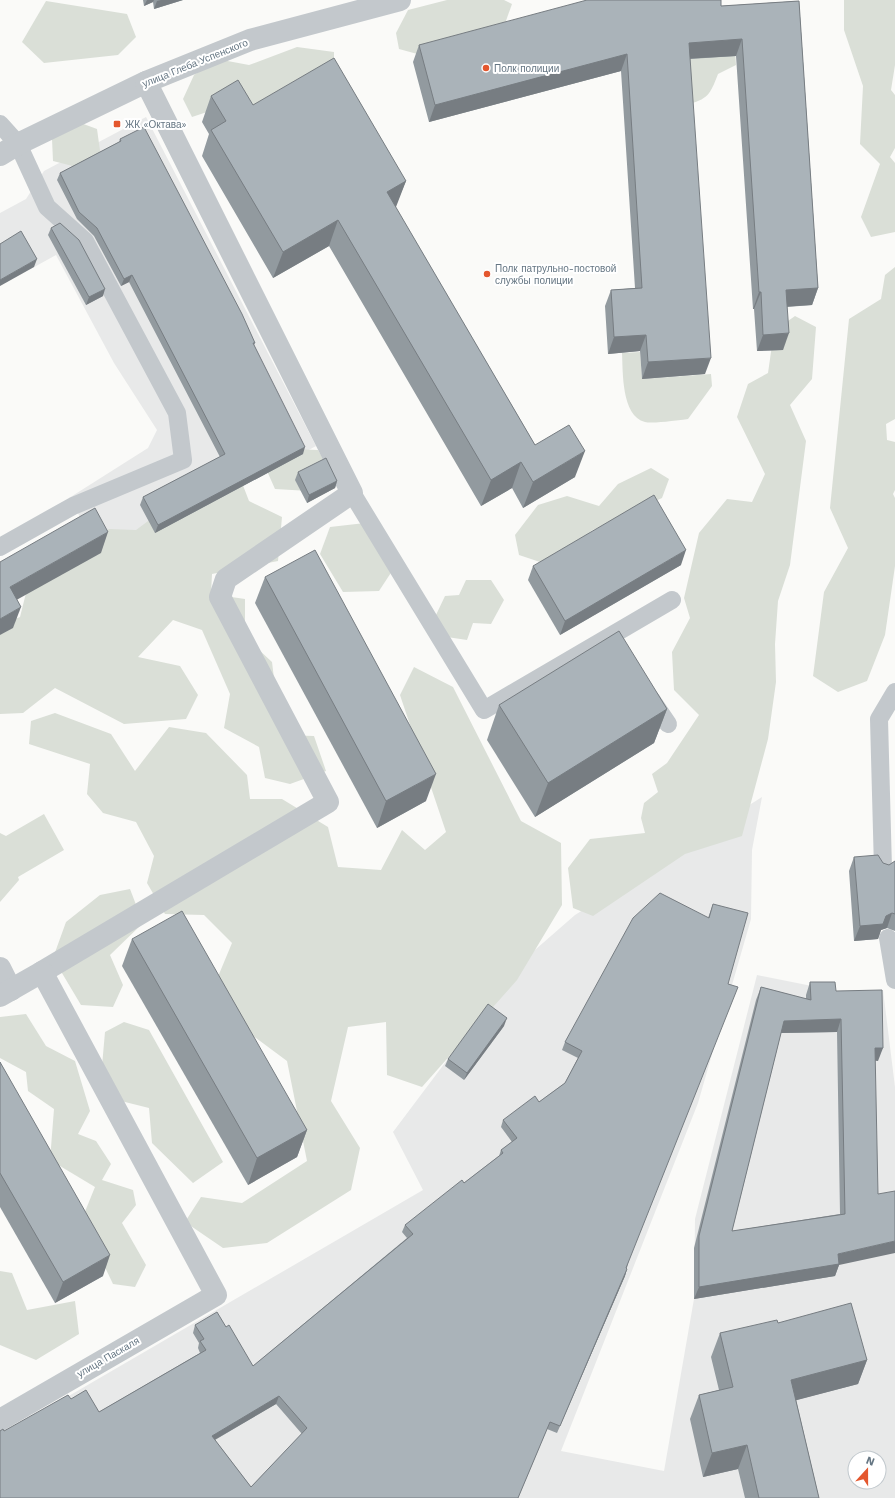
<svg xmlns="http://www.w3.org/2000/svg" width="895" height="1498" font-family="'Work Sans',sans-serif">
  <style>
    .built { fill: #e8e9e9; fill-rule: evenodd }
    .green { fill: #dadfd7 }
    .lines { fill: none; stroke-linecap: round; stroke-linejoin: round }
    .service { stroke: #c3c8cc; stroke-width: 18 }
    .minor { stroke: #c3c8cc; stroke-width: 22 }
    .wall { fill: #929a9f; fill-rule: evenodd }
    .shaded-wall { fill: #777d82 }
    .building { fill: #aab3b9; stroke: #777d82; fill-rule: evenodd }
    .poi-dot { fill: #e4572e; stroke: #fff; stroke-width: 1.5 }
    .labels { text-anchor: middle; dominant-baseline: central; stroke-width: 4; stroke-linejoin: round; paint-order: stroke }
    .street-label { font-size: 10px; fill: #657683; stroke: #fff }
    .poi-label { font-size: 10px; fill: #657683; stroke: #fff; text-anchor: start }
  </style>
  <rect width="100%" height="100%" fill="#fafaf8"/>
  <g class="built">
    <path d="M146,117l170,329 -132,72 11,22 -108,-11 -18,-31 79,-50 9,-18 -43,-67 -58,-108 -56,31v-73l26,-14 18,-28z"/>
    <path d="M762,797l-10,53 -1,69 -53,184 -137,348 103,20 30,-172 1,-80 62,-244 85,17 41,-2 12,97v411h-895v-62l423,-246 -30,-58 127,-169 55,-48zM855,1458h24v24h-24z"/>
  </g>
  <g class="green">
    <path d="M447,0h57l8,4 -10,28 -81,23 -22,-6 -3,-16 12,-23z"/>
    <path d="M844,0h51v65l-4,25 4,5v53l-5,9 5,6v69l-24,5 -10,-20 19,-53 -20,-20 3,-58 -19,-56z"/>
    <path d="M46,1l81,13 9,23 -18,18 -74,8 -22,-21z"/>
    <path d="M733,22l3,43 -18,9c-8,21 -10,25 -32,31l-3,-46z"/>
    <path d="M297,47l37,5v20l-71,38 -23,-9 -48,16 -9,-18 11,-24 23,-16 32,6z"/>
    <path d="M78,122l19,7 4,29 163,290 54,2 13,22 -22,19 -34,-2 -16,-36 -155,-279 -51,-13 -1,-22z"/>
    <path d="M895,267v152l-9,5 1,16 8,2v48l-2,4 2,4v68l-10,69 -18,46 -29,11 -25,-16 11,-84 24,-44 -18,-40 19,-189 32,-20 4,-24z"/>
    <path d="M795,316l21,11 -4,52 -22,26 16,36 -16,124 -12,36 -3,43 1,38 -8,57 -26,97 -57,18 -92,62 -20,-8 -5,-40 22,-29 55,-6 -4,-15 3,-15 14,-11 -6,-18 15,-11 32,-48 -25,-25 -2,-38 18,-34 -6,-20 15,-65 28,-34 25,3 13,-28 -28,-57 11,-33 20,-11 6,-42z"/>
    <path d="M640,352l2,27 69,-5 1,12 -24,33c-9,1 -35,5 -43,3 -24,-6 -22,-51 -23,-69z"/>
    <path d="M651,468l18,11 -7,19 -71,33 -10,17 -38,15 -24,-8 -4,-20 23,-30 29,-9 32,10 19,-22z"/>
    <path d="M213,473l26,2 10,26 33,16 -4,44 -66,13 -1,20 34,5v38l27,25 9,73 33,1 12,35 -36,13 -25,-6 -6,-31 -35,-19 6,-34 -28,-64 -29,-10 -35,37 42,9 18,29 -12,24 -62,5 -69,-36 -32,25 -23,1v-89l20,-8 9,-36 80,-52 27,1z"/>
    <path d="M365,523l33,39 -19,29 -36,1 -23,-38 10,-27z"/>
    <path d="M466,580h25l13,20 -13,24 -18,-1 -6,17 -20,-3 -11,-22 9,-19 14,-1z"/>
    <path d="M414,667l39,20 68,134 40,22 1,62 -45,75 -95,107 -35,-12 -1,-53 -38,5 -17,74 29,47 -9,42 -84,53 -44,5 -38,-26 16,-25 41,6 65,-42 -20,-100 -46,-34 -24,-48 15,-36 -28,-28 -39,-1 -18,-31 7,-27 -18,-34 -33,-9 -16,-19 3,-30 -61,-20 2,-23 24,-8 56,21 24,37 34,-44 37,6 41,42 3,24h32l46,28 10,40 43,3 21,-40 23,20 21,-18 -46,-137z"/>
    <path d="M44,814l20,36 -46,27 1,3 -19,22v-69l6,3z"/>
    <path d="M130,889l13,34 -33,32 13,30 -10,22 -32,-2 -28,-47 13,-36 34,-27z"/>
    <path d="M26,1014l20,32 29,15 15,50 -12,23 18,7 15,23 -9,16 31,10 3,15 -14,18 24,42 -11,22 -22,-3 -31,-65 13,-32 -45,-27 4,-51 -26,-18 -2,-19 -26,-14v-41z"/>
    <path d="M124,1022l25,8 74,132 -30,21 -41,-40 -3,-35 -28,-7 -19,-35 3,-34z"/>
    <path d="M0,1271l12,2 15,37 48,-9 4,33 -43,26 -36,-15z"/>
  </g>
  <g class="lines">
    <g class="service">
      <path d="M0,124l18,20 29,63 38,34 92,172 6,47 -110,46 -73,41"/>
      <path d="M352,493l132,217 188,-110"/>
      <path d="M651,699l17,25"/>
      <path d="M883,869l-4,-150 16,-27"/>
      <path d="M888,938l7,42"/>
    </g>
    <g class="minor">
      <path d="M0,155l18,-11 128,-62 104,-42 150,-40"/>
      <path d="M0,968l11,22"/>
      <path d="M42,972l286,-170 -108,-205 6,-18 126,-86 -206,-411"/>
      <path d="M0,996l42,-24 174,323 -216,125"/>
    </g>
  </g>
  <g class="wall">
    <path d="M143,0h40l-29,9 -1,-7 -9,4z"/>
    <path d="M799,1l19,287 -6,17 -25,2 -4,43 -26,1 -3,-42h-1l-17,-253 -46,3 15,315 -63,5 -2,-28 -32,3 -3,-48 6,-16 24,-2 -14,-217 -192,51 -16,-60 6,-17 302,-39z"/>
    <path d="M211,96l42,9 153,76 -11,26 140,238 40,32 -52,31 -11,-20 -31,18 -152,-260 -56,32 -71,-122 7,-22 -7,-12z"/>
    <path d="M120,139l135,204 -1,2 49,109 -148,79 -15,-28 3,-8 77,-40 -91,-175 -8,4 -27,-50 -17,-17 -20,-39 3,-7 59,-31z"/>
    <path d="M51,228l52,68 -17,9 -38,-70z"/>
    <path d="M298,472l39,9 -2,7 -28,15 -12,-23z"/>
    <path d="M681,565l-121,70 -32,-55 5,-14z"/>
    <path d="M265,577l161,224 -49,27 -122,-225z"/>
    <path d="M499,705l168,4 -13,34 -119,74 -48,-77z"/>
    <path d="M854,857l35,8 6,-4v70l-8,-3 -6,2 -3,9 -24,2 -5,-70z"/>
    <path d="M713,904l-88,372 -68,157 -10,-4 -29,69h-518l4,-67 67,-32 28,13 101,-59 -2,-5 1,-5 -6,-10 2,-8 31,2 27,39 154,-128 -5,-6 3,-7 59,-42 35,-27 2,-6 11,-8 -11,-15 2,-7 36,-18 26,-19 13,-25 -16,-8 3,-8 143,-124zM276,1404l26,30 -51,53 -36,-47z"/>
    <path d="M132,939l175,191 -10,27 -49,28 -126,-219z"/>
    <path d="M810,982l26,9 42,70 -3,-1 -36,205 -4,11 -141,23v-51l62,-248 5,-13 45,12v-4zM837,1032l3,182 -108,17 49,-198z"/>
    <path d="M504,1026l-40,54 -19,-14 3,-7z"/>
    <path d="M0,1062l103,214 -48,27 -55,-96z"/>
    <path d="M778,1323l89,37 -9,24 -62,16 23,98h-74l-7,-29 -35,8 -13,-58 9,-24 20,-5 -8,-33 9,-24z"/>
  </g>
  <g class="shaded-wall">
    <path d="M147,0h7l-1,2 -9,4z"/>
    <path d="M161,0h22l-29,9 3,-8z"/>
    <path d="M742,39l-6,17 -53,3 6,-16z"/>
    <path d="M627,54l-6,17 -192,51 6,-17z"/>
    <path d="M406,181l-10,26 -19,11 10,-26z"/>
    <path d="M338,220l-9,26 -56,32 10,-26z"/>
    <path d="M37,259l-3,8 -34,19v-6z"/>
    <path d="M132,275l-3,7 -8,4 3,-7z"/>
    <path d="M818,288l-6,17 -32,2 6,-17z"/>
    <path d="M105,289l-2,7 -17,9 3,-8z"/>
    <path d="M759,292h2l-7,17h-1z"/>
    <path d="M789,333l-6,17 -26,1 6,-16z"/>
    <path d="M646,335l-6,16 -32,3 6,-17z"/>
    <path d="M711,358l-6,16 -63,5 6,-17z"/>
    <path d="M305,447l-2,7 -148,79 3,-8z"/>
    <path d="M585,451l-10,26 -52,31 10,-26z"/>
    <path d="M521,462l-9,26 -31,18 10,-26z"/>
    <path d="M337,481l-2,7 -28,15 2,-8z"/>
    <path d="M108,532l-7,21 -99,55 8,-21z"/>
    <path d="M686,550l-5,15 -121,70 5,-14z"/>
    <path d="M21,607l-8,21 -13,7v-16z"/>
    <path d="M667,709l-13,34 -119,74 13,-34z"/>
    <path d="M436,774l-10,27 -49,27 9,-27z"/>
    <path d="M892,913l-5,15 -6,2 -3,9 -24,2 6,-15z"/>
    <path d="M507,1018l-3,8 -40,54 3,-7z"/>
    <path d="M841,1019l-4,13 -57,1 4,-12z"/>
    <path d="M875,1048h8l-5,13 -7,-1z"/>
    <path d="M307,1130l-10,27 -49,28 9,-27z"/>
    <path d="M895,1241v12l-56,12 -4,11 -141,23 5,-12 139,-33z"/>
    <path d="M110,1255l-7,21 -48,27 8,-21z"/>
    <path d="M627,1269l-2,7 -68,157 3,-7z"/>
    <path d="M867,1360l-9,24 -76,20 9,-24z"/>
    <path d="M279,1396l-3,8 -67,39 3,-7z"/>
    <path d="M747,1445l-9,24 -35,8 9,-24z"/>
  </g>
  <g class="building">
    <path d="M587,0h134v6l78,-5 19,287 -32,2 3,43 -26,2 -2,-43h-2l-17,-253 -53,4 22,315 -63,4 -2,-27 -32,2 -3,-47 31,-2 -15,-234 -192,51 -16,-60z"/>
    <path d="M334,58l72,123 -19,11 148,253 34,-20 16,26 -52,31 -12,-20 -30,18 -153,-260 -55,32 -72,-122 15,-9 -15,-25 27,-16 15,25z"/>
    <path d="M144,127l98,187 13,29h-2l52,104 -147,78 -15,-28 82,-43 -93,-179 -8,4 -27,-51 -18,-16 -19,-39 61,-32 -1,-2z"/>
    <path d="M60,223l19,17 26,49 -16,8 -38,-69z"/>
    <path d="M21,231l16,28 -37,21v-36z"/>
    <path d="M326,458l11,23 -28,14 -11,-23z"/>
    <path d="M654,495l32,55 -121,71 -32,-55z"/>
    <path d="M95,508l13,24 -98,55 11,20 -21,12v-57z"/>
    <path d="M315,550l121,224 -50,27 -121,-224z"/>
    <path d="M619,631l48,78 -119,74 -49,-78z"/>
    <path d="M878,855l5,8 6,2 6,-4v53l-3,-1 -6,3 -3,8 -23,2 -6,-69z"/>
    <path d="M660,893l49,25 4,-14 35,9 -20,71 10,3 -112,281 1,1 -67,157 -10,-4 -32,76h-518v-67l3,-2 1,2 64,-36 3,4 15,-9 13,22 107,-62 -6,-9 4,-2 -9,-14 22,-13 9,15 3,-2 24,41 160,-132 -8,-9 57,-45 2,3 39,-30 -2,-3 16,-12 -14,-18 32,-24 4,6 26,-19 17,-32 -17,-9 68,-124zM279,1396l28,32 -56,59 -39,-51z"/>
    <path d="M182,911l125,219 -50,28 -125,-219z"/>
    <path d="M810,982h25l1,9 46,-1 1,58h-8l3,146 17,-3v50l-57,13 1,10 -140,23v-51l62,-249 50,13zM841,1019l4,195 -113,17 52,-210z"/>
    <path d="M488,1004l19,14 -40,55 -19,-14z"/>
    <path d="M0,1062l110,193 -47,27 -63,-109z"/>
    <path d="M851,1303l16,57 -76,20 28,118h-60l-12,-53 -35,8 -13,-58 34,-8 -13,-54 57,-13 1,3z"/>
  </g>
  <g class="poi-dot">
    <circle cx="486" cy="68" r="4"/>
    <rect x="113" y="120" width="8" height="8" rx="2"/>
    <circle cx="487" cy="274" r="4"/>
  </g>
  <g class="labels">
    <g class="street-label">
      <text transform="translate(195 63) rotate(-22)">улица Глеба Успенского</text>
      <text transform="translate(108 1357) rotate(-30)">улица Паскаля</text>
    </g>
    <g class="poi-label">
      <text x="494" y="68">Полк полиции</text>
      <text x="125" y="124">ЖК «Октава»</text>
      <text x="495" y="268">Полк патрульно-постовой<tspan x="495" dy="12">службы полиции</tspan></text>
    </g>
  </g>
  <g transform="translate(867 1470) rotate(21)"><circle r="19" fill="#ffffff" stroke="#c1c8cd"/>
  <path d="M0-3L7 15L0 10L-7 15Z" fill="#e4572e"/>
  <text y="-6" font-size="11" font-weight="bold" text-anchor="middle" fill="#657683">N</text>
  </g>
</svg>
